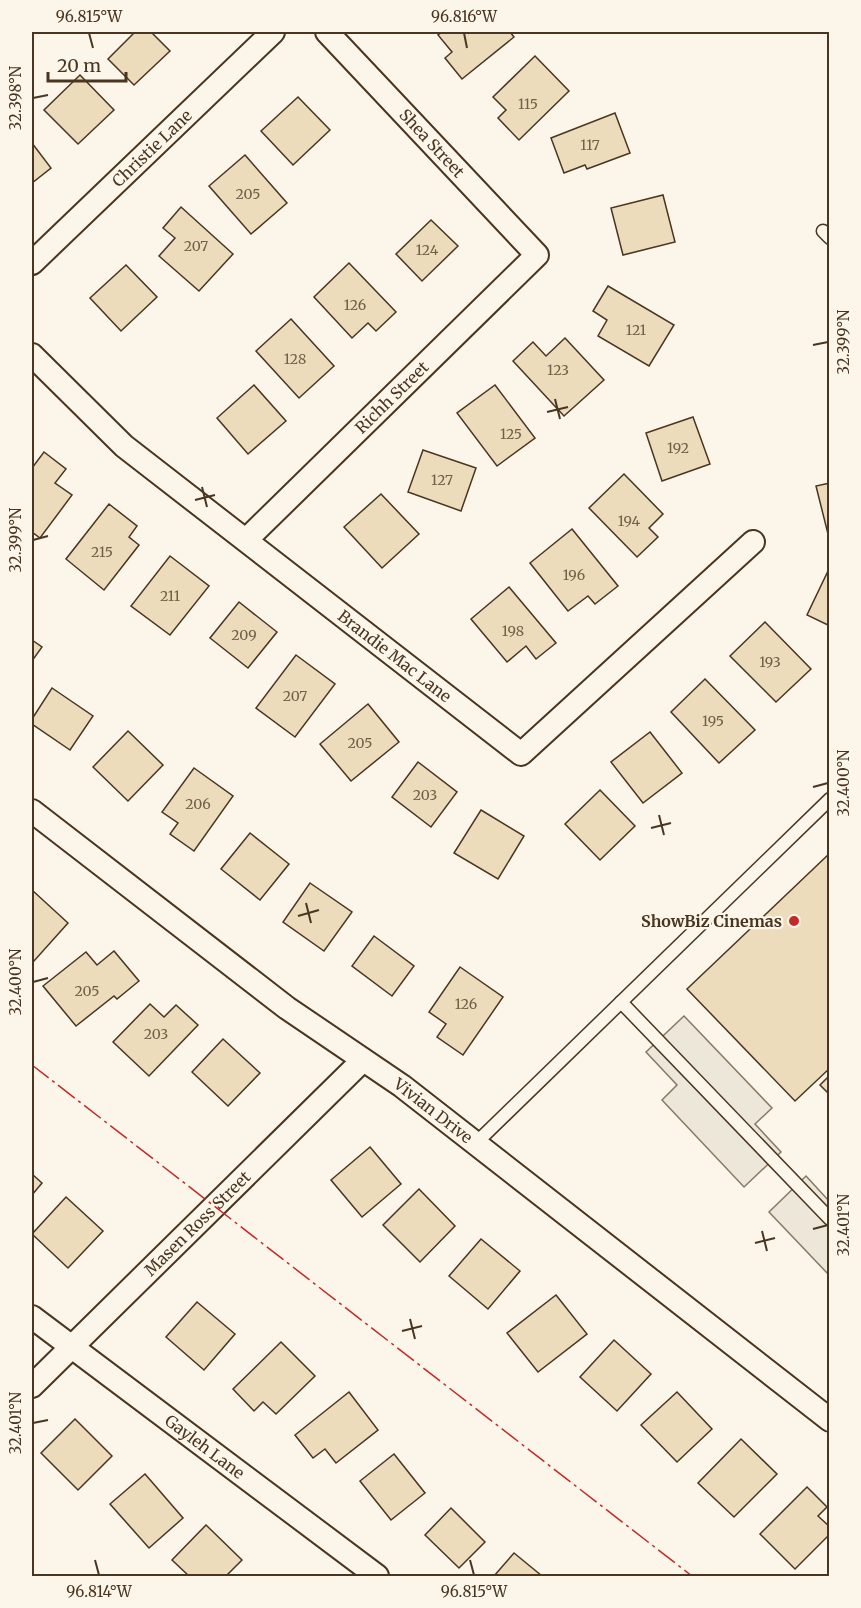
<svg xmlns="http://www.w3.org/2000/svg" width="861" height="1608" font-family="Merriweather,serif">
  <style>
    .parking { fill: #ede7d9; stroke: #887966; stroke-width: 1.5 }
    .building { fill: #ecdcbc; stroke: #4a3520; stroke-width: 1.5 }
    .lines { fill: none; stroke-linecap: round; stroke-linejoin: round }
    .service-casing { stroke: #4a3520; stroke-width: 15 }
    .minor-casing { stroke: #4a3520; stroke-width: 26 }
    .service { stroke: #fbf6e9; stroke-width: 12 }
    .minor { stroke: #fbf6e9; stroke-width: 22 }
    .power { stroke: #c62828; stroke-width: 1.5; stroke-dasharray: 21 4.5 3 4.5; stroke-linecap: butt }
    .ticks { fill: none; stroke: #4a3520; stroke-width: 2 }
    .poi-dot { fill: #c62828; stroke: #fbf6e9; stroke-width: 2 }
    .labels { text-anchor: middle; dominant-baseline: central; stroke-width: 4.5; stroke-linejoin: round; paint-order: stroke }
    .number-label { font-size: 14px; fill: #725f47 }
    .street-label { font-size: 16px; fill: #4a3520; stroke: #fbf6e9 }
    .poi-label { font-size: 16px; font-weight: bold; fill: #4a3520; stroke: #fbf6e9; text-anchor: end }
    .neatline { fill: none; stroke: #4a3520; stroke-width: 2 }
    .ticks-label { font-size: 15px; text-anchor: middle; fill: #4a3520 }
  </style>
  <rect width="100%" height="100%" fill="#fbf6e9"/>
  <g class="parking">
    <path d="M684,1016l88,92 -17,16 26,28 -37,35 -82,-87 15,-15 -31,-33z"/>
    <path d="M806,1176l23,25v74l-60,-63z"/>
  </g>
  <g class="building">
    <path d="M135,32h16l19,19 -36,34 -26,-26z"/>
    <path d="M442,32h68l4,5 -52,42 -17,-21 7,-6 -14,-17z"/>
    <path d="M535,56l34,35 -50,49 -21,-22 8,-8 -13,-13z"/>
    <path d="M80,75l34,35 -36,34 -34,-34z"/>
    <path d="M298,97l32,33 -37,35 -32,-34z"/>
    <path d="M615,113l15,40 -43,16 -2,-4 -21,8 -13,-35z"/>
    <path d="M32,143l19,25 -19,15z"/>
    <path d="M245,155l42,48 -36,31 -42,-48z"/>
    <path d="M663,195l12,47 -52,13 -12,-47z"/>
    <path d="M181,207l52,47 -34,37 -40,-35 16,-18 -12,-10z"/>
    <path d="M431,220l27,26 -36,35 -26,-27z"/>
    <path d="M349,263l47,49 -20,19 -8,-8 -16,15 -38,-41z"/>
    <path d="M126,265l31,32 -36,34 -31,-33z"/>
    <path d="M608,286l66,39 -25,41 -51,-30 9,-16 -14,-9z"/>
    <path d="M291,319l43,47 -35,32 -43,-47z"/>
    <path d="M565,338l39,42 -40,36 -51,-55 20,-19 13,14z"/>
    <path d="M254,385l32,36 -38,33 -31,-36z"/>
    <path d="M495,385l40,53 -38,28 -40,-53z"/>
    <path d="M693,417l17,47 -48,17 -16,-48z"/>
    <path d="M423,450l53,18 -15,43 -53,-19z"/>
    <path d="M44,452l22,17 -11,14 17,12 -32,43 -8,-6v-64z"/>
    <path d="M624,474l39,40 -14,14 9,9 -21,20 -48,-49z"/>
    <path d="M830,483v51h-2l-12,-48z"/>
    <path d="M381,494l38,40 -37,34 -38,-41z"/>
    <path d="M109,504l28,22 -8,11 10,8 -35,45 -38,-31z"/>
    <path d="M572,529l46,57 -23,18 -7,-8 -20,15 -38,-48z"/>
    <path d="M170,556l39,30 -39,49 -39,-29z"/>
    <path d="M828,571l2,1v54l-23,-11z"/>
    <path d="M509,587l47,56 -20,16 -10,-13 -19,16 -36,-43z"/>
    <path d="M239,602l38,30 -29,36 -38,-30z"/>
    <path d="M765,622l46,47 -35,33 -46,-46z"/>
    <path d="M32,640l10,7 -10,14z"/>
    <path d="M296,655l39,29 -40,53 -39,-29z"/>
    <path d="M705,679l50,51 -36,33 -48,-51z"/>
    <path d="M52,688l41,28 -23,34 -38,-26v-5z"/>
    <path d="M368,704l31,38 -48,39 -31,-37z"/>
    <path d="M128,731l35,34 -35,36 -35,-34z"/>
    <path d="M650,732l32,41 -39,30 -32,-41z"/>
    <path d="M418,762l39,30 -26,35 -39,-30z"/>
    <path d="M194,768l39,28 -39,55 -24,-17 8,-11 -16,-11z"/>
    <path d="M600,790l35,36 -35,34 -35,-36z"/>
    <path d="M481,810l43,26 -26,43 -44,-26z"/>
    <path d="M250,833l39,31 -29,36 -39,-31z"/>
    <path d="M830,853v215l-35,33 -108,-112z"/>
    <path d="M310,883l42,29 -28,39 -41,-29z"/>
    <path d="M32,890l36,33 -34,38 -2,-2z"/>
    <path d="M374,936l40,30 -22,30 -40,-30z"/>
    <path d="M114,951l25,30 -22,18 -3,-3 -38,30 -33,-40 43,-34 11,13z"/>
    <path d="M460,967l43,30 -40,58 -26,-18 9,-13 -17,-12z"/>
    <path d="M150,1004l14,13 12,-12 22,20 -49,51 -36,-34z"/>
    <path d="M223,1039l37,34 -32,33 -36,-34z"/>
    <path d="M830,1075v20l-10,-10z"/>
    <path d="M370,1147l31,37 -39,33 -31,-37z"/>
    <path d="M32,1174l10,9 -10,12z"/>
    <path d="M419,1189l36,37 -35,36 -37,-37z"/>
    <path d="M66,1197l37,34 -35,37 -36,-34z"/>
    <path d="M481,1239l39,32 -32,38 -39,-33z"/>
    <path d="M556,1295l31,39 -49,38 -31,-39z"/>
    <path d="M197,1302l38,32 -31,36 -38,-33z"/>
    <path d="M614,1340l37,34 -34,37 -37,-34z"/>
    <path d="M281,1342l34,34 -39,38 -13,-12 -9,9 -21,-22z"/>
    <path d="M349,1392l29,38 -42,33 -11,-14 -12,9 -18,-23z"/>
    <path d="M677,1392l35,37 -35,33 -36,-37z"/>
    <path d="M75,1419l37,37 -34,34 -37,-37z"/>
    <path d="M741,1439l36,35 -43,43 -36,-34z"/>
    <path d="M394,1454l31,39 -34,27 -31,-39z"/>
    <path d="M145,1474l38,44 -34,30 -39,-44z"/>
    <path d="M807,1487l20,20 -9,9 12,11v7l-35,35 -35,-35z"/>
    <path d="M451,1508l34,34 -26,26 -34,-33z"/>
    <path d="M206,1525l36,35 -16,16h-37l-17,-16z"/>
    <path d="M514,1553l28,23h-48z"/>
  </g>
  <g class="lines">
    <g class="service-casing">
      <g id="service">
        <path d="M823,231l7,7"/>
        <path d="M621,1002l209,217"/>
        <path d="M475,1144l355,-345"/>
      </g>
    </g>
    <g class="minor-casing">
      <g id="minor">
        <path id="s1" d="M32,263l241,-231"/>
        <path id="s2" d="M32,355l92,91 397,308 232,-212"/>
        <path id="s3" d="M246,540l291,-285 -210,-223"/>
        <path id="s4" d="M32,811l255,197 115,78 428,334"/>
        <path id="s5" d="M32,1317l345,259"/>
        <path id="s6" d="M32,1386l331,-326"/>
      </g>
    </g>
    <use href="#service" class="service"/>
    <use href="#minor" class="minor"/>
    <path class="power" d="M32,1065l660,511"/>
  </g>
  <path class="ticks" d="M89,33l4,15M464,33l3,15M33,98l15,-3M813,345l15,-3M555,399l5,20M547,412l21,-5M202,487l5,20M195,500l20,-5M33,540l15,-4M813,787l15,-4M659,815l5,20M651,828l20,-5M306,903l5,20M298,916l21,-6M33,982l15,-4M813,1229l15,-4M762,1231l5,20M755,1243l20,-5M410,1319l5,20M402,1331l20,-5M33,1423l15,-3M95,1560l4,15M470,1560l4,15"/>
  <circle class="poi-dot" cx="794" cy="921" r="6"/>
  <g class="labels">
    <g class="number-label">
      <text x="528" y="104">115</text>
      <text x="590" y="145">117</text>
      <text x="248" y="194">205</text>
      <text x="196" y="246">207</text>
      <text x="427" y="250">124</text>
      <text x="355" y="305">126</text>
      <text x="636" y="330">121</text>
      <text x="295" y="359">128</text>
      <text x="558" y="370">123</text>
      <text x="511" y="434">125</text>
      <text x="678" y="448">192</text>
      <text x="442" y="480">127</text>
      <text x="629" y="521">194</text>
      <text x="102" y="552">215</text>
      <text x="574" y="575">196</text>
      <text x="170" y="596">211</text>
      <text x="513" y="631">198</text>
      <text x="244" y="635">209</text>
      <text x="770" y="662">193</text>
      <text x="295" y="696">207</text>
      <text x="713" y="721">195</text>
      <text x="360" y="743">205</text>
      <text x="425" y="795">203</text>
      <text x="198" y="804">206</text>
      <text x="87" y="991">205</text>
      <text x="466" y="1004">126</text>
      <text x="156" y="1034">203</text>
    </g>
    <g class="street-label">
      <text transform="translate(432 143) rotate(47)">Shea Street</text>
      <text stroke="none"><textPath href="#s1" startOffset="166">Christie Lane</textPath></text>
      <text stroke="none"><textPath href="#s3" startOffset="204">Richh Street</textPath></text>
      <text stroke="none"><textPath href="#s2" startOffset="472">Brandie Mac Lane</textPath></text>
      <text stroke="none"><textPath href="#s4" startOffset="501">Vivian Drive</textPath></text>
      <text stroke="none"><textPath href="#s6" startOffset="232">Masen Ross Street</textPath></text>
      <text stroke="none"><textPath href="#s5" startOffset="216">Gayleh Lane</textPath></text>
    </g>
    <g class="poi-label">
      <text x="782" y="921">ShowBiz Cinemas</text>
    </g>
  </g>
  <rect width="861" height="1608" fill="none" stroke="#fbf6e9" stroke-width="66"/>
  <path d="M48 72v9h78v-9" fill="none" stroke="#4a3520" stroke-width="3"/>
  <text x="57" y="72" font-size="18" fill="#4a3520" stroke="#fbf6e9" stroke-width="4.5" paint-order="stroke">20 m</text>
  <rect x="33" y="33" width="795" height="1542" class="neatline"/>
  <g class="ticks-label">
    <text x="89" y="22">96.815°W</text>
    <text x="464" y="22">96.816°W</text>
    <text transform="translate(16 98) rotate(-90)" y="5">32.398°N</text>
    <text transform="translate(844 342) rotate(-90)" y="5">32.399°N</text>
    <text transform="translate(16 540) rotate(-90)" y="5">32.399°N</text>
    <text transform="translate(844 783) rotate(-90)" y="5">32.400°N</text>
    <text transform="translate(16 982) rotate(-90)" y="5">32.400°N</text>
    <text transform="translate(844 1225) rotate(-90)" y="5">32.401°N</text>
    <text transform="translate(16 1423) rotate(-90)" y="5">32.401°N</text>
    <text x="99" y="1597">96.814°W</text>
    <text x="474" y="1597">96.815°W</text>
  </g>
</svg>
